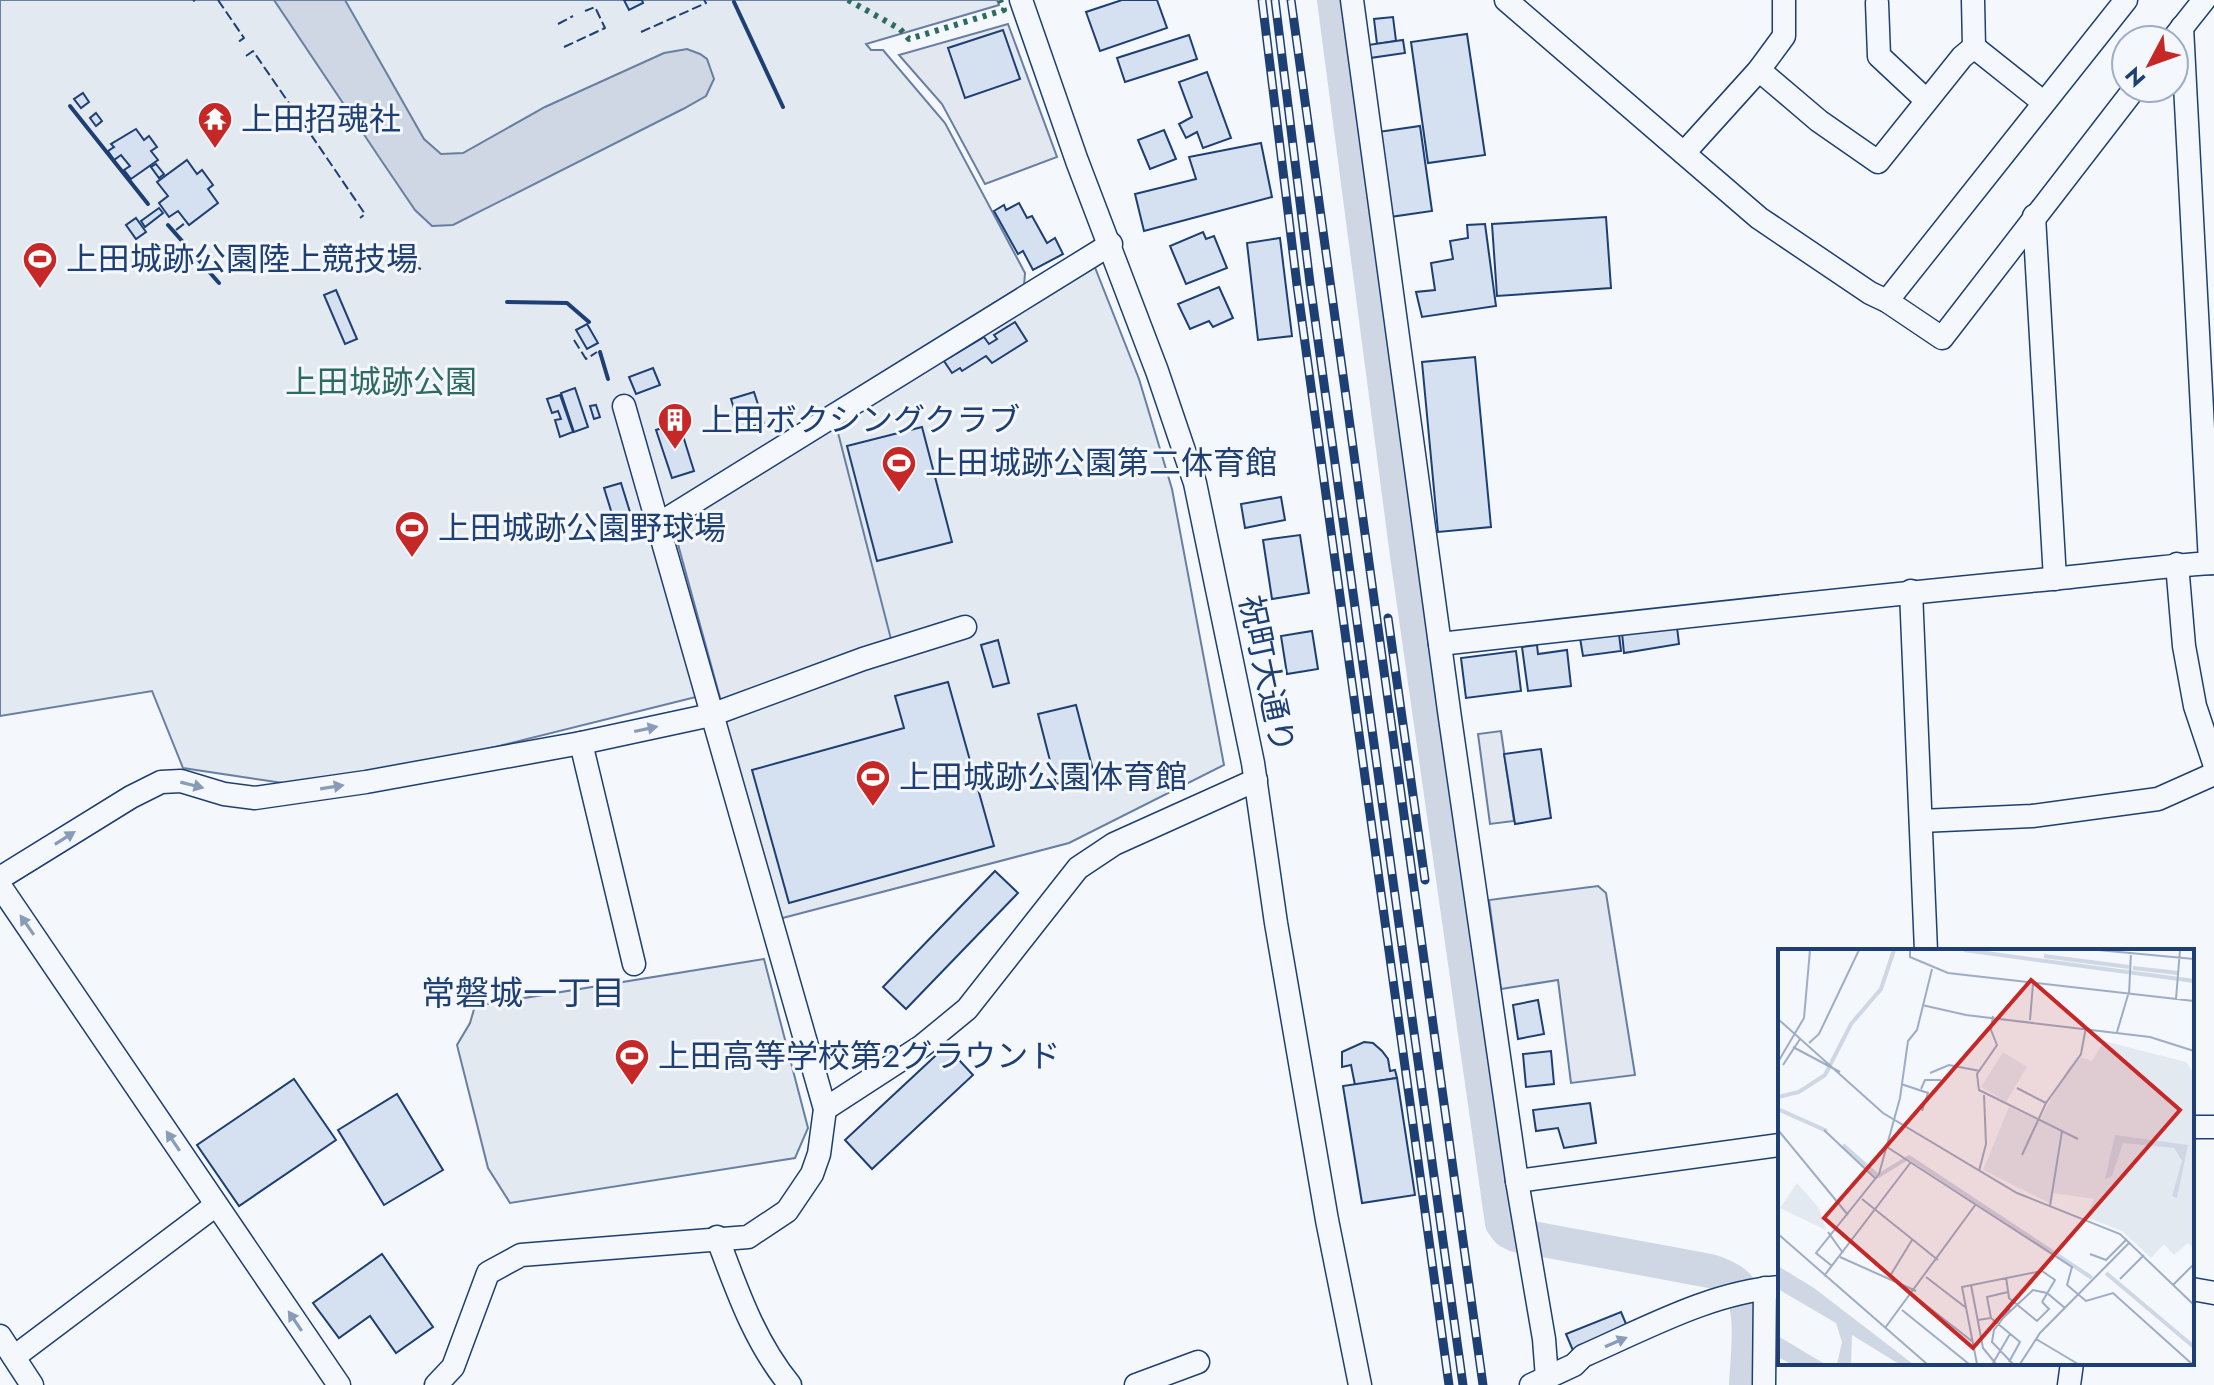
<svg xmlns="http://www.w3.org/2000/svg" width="2214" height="1385" font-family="Jost,'Noto Sans JP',sans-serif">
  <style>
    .green { fill: #e3e9f0; stroke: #687fa3; stroke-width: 2 }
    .parking { fill: #e3e8f0; stroke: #687fa3; stroke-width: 2 }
    .water { fill: #cfd7e4; stroke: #687fa3; stroke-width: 2 }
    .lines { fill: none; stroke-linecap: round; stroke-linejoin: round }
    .river { stroke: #cfd7e4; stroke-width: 34 }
    .building { fill: #d5e0f0; stroke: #1d3f73; stroke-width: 2 }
    .minor-casing { stroke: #1d3f73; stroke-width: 25 }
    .minor { stroke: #f4f7fb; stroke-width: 22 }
    .rail-casing { stroke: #1d3f73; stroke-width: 9 }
    .rail { stroke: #f4f7fb; stroke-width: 6; stroke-dasharray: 18; stroke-linecap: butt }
    .hedge { stroke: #2c6c60; stroke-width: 6; stroke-dasharray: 4 6; stroke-linecap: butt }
    .fence { stroke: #1d3f73; stroke-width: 2; stroke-dasharray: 10 4; stroke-linecap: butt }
    .wall { stroke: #1d3f73; stroke-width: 4 }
    .oneway { fill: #889bb7 }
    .labels { text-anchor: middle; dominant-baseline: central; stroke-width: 6; stroke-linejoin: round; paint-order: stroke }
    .poi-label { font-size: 32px; fill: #1d3f73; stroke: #f4f7fb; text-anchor: start }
    .park-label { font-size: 32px; fill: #2c6c60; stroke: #f4f7fb }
    .street-label { font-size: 32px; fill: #1d3f73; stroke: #f4f7fb }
    .neighbourhood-label { font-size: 34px; fill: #1d3f73; stroke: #f4f7fb }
    .inset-river { fill: none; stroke: #cfd7e4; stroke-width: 4 }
    .inset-road { fill: none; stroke: #9eadc5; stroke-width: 2 }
    .view { fill: #c62828; fill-opacity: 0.15; stroke: #c62828; stroke-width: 4 }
    .inset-edge { fill: none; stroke: #1d3f73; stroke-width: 4 }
  </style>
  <rect width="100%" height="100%" fill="#f4f7fb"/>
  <g class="green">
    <path d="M0,0h997l2,5 -133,39 5,6h12l62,73 80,150 -1,13 70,-21 45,114 33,110 52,276 -155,78 -294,77 -63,-227 -342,85 -87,5 -100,-15 -31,-77 -152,25z"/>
    <path d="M764,959l44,169 -13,30 -285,45 -22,-35 -31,-123 13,-22 5,-17z"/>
  </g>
  <g class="parking">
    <path d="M1008,24l49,133 -72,27 -43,-80 -43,-49z"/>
    <path d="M836,425l56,218 -170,62 -46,-168 4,-14z"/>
    <path d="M1501,731l13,90 -24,3 -12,-90z"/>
    <path d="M1598,886l8,7 29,182 -64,8 -13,-103 -57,9 -12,-89z"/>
  </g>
  <path class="water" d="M274,0h71l79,139 17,15 22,-1 82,-46 119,-54 23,-4 13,5 7,5 7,20 -8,17 -23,13 -230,116 -21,1 -17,-16 -36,-53z"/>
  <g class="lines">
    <path class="river" d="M1334,0l73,555 95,668 6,8 8,4 194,36c10,3 21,7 28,15 17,21 9,72 8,99"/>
  </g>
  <g class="building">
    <path d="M624,0h18l1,3 -14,7z"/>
    <path d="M1122,0h35l10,28 -67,23 -14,-39z"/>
    <path d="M1393,17l3,24 -19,3 -3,-25z"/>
    <path d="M1003,30l17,49 -55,19 -17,-50z"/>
    <path d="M1467,34l18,121 -57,8 -17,-121z"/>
    <path d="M1189,35l8,24 -72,23 -8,-24z"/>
    <path d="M1403,40l2,13 -35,5 -2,-13z"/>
    <path d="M1207,72l24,66 -28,10 -6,-16 -11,6 -7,-14 13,-7 -13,-35z"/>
    <path d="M83,93l6,9 -8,6 -7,-9z"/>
    <path d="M96,113l6,8 -6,5 -6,-8z"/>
    <path d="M1420,126l12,85 -42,6 -12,-85z"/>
    <path d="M136,129l8,11 5,-4 8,11 -6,4 7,9 -27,19 -7,-9 6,-4 -9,-11 -7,5 -6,-9 6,-4 -3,-3z"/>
    <path d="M1164,130l12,29 -26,10 -12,-29z"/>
    <path d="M1261,143l11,54 -128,34 -9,-37 61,-15 -7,-22z"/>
    <path d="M187,160l10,14 5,-4 11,15 -5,4 10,14 -29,22 -11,-14 -9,6 -10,-14 9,-7 -11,-14z"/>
    <path d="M156,164l8,10 -5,4 -8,-11z"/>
    <path d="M1019,203l8,15 5,-2 15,27 8,-5 8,16 -30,16 -10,-19 -5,3 -24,-43 10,-6 2,5z"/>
    <path d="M159,208l4,5 -18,14 -4,-6z"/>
    <path d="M1606,217l5,71 -114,8 -5,-72z"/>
    <path d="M136,218l10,14 -10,7 -10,-14z"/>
    <path d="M1485,224l11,82 -74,11 -6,-25 19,-2 -4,-27 22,-4 -3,-18 18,-3 -1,-13z"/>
    <path d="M1203,232l3,7 8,-3 13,32 -41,16 -16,-38z"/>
    <path d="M1280,238l12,98 -34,4 -11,-97z"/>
    <path d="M1219,287l14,31 -20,9 -4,-6 -19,8 -12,-25z"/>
    <path d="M336,290l21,49 -12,5 -21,-49z"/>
    <path d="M1015,322l12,19 -35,22 -6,-7 -24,15 -2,-3 -8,5 -8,-12 40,-24 5,7 8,-5 -3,-4z"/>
    <path d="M587,324l11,19 -11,6 -11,-19z"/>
    <path d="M1475,357l16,170 -53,5 -16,-170z"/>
    <path d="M653,368l7,17 -24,9 -7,-17z"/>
    <path d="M575,388l13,39 -14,5 -13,-39z"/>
    <path d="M754,392l10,31 -23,7 -10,-31z"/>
    <path d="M560,395l13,37 -13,5 -5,-17 6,-1 -3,-8 -6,2 -5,-14z"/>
    <path d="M596,405l4,12 -6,2 -4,-13z"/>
    <path d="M679,423l15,48 -22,7 -16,-48z"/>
    <path d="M922,427l30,115 -75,19 -30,-115z"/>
    <path d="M621,483l13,42 -17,5 -13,-42z"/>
    <path d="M1281,497l4,23 -40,8 -4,-24z"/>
    <path d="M1300,535l9,58 -37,6 -9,-59z"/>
    <path d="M1677,627l2,17 -55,9 -2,-20z"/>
    <path d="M1312,631l6,38 -31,5 -6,-38z"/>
    <path d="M1619,634l2,17 -38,5 -3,-18z"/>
    <path d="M998,640l11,43 -16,4 -12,-42z"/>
    <path d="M1537,645l1,9 29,-4 4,36 -43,5 -6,-44z"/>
    <path d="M1516,651l5,40 -55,7 -5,-40z"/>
    <path d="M948,682l46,164 -205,57 -37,-133 152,-42 -9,-32z"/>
    <path d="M1076,705l18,69 -38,10 -18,-70z"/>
    <path d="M1541,749l10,69 -36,6 -11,-70z"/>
    <path d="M995,871l23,22 -112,116 -23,-22z"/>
    <path d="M1538,1000l6,34 -26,5 -5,-34z"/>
    <path d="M1364,1042l9,1 9,8 6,8 2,12 5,-1 2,8 -42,7 -4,-20 -9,2v-15z"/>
    <path d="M946,1046l27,29 -101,94 -27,-29z"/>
    <path d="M1551,1051l3,33 -28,3 -3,-33z"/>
    <path d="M1397,1078l18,117 -53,8 -19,-117z"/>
    <path d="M294,1079l42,61 -97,66 -42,-61z"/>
    <path d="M397,1094l46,76 -59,35 -46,-75z"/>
    <path d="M1590,1103l6,40 -32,5 -6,-20 -22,3 -3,-21z"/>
    <path d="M382,1254l51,73 -37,26 -26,-37 -31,22 -26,-35z"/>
    <path d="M1621,1312l8,19 -55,22 -8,-19z"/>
  </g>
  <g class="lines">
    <g class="minor-casing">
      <g id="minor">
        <path d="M1021,0l56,161 80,210 38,112 58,280 23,160 51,297 33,165"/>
        <path d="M1352,0l98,718 67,463 27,158 3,39"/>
        <path d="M1506,0l253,218 111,75 17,8 55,37 193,-250"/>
        <path d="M1973,0l1,47"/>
        <path d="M1877,3l2,53 47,44"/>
        <path d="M2182,27l28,536"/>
        <path d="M2173,39l31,-39"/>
        <path d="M1759,70l60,51 59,41 84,-105 12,-10 69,55"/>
        <path d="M1684,153l75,-83 25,-34v-36"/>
        <path d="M2034,216l21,363"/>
        <path d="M1887,301l239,-301"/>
        <path d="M657,525l454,-281"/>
        <path d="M2177,564l7,82 11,60 19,57"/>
        <path d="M1911,591l15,360"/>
        <path d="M1440,644c203,-23 407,-46 611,-65 54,-5 108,-13 163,-16"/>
        <path d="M581,743l53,221"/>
        <path d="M1921,821l111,-5 126,-17 56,-25"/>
        <path d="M0,878l131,-81 30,-15 20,-1 43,13 31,4 111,-16 215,-39 130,-28 152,-56 102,-32"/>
        <path d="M0,886l339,499"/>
        <path d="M825,1109l97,-63 45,-37 111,-141 36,-24 142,-64"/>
        <path d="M2192,1127h22"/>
        <path d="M1517,1181l263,-36"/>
        <path d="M717,1237c20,53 37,104 73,148"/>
        <path d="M2192,1289l22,4"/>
        <path d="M0,1336l32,49"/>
        <path d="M14,1357l202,-152"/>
        <path d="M436,1385l17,-18 35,-94 33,-18 227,-18 39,-26 25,-37 7,-20 6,-45 -201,-703"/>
        <path d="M1136,1385l62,-23"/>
        <path d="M1531,1385l43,-20 9,-9c62,-27 128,-64 197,-69"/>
        <path d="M1764,1385l1,-97"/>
        <path d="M2069,1385l3,-22"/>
      </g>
    </g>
    <use href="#minor" class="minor"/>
    <g class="rail-casing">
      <g id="rail">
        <path d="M1262,0l35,285 152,1100"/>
        <path d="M1275,0l35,283 153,1102"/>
        <path d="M1291,0l192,1385"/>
        <path d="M1388,618l37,262"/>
      </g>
    </g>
    <use href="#rail" class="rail"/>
    <path class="hedge" d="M848,0l52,29 9,10 95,-29 -4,-10"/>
    <g class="fence">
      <path d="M218,0l26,38 -6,4"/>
      <path d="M193,1l2,-1"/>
      <path d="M558,24l15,-8"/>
      <path d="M641,32l65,-29 -2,-3"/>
      <path d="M564,47l41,-19 -10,-21 -10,4"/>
      <path d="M246,56l7,-5 38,55"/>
      <path d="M303,123l62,91 -5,4"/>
      <path d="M176,230l9,-7"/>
      <path d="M365,252l21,-4 12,13 23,8"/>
      <path d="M574,340l12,19 11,-7"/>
    </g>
    <g class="wall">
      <path d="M734,2l49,105"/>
      <path d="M70,106l78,98"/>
      <path d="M168,225l51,58"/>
      <path d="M507,302l60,1 22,19"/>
      <path d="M600,352l8,27"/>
    </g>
  </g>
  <defs><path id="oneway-solid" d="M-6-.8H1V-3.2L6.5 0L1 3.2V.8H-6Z" transform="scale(2)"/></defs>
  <g class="oneway">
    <use href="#oneway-solid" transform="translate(646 729) rotate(-12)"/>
    <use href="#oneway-solid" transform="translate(192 785) rotate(14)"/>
    <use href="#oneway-solid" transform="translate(332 787) rotate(-9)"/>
    <use href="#oneway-solid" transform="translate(65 838) rotate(-32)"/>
    <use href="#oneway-solid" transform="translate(27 925) rotate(-125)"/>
    <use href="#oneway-solid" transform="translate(173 1141) rotate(-124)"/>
    <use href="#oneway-solid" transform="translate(295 1321) rotate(-124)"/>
    <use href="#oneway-solid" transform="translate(1616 1342) rotate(-23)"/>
  </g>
  <defs>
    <g id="temple-pin" transform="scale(1.8)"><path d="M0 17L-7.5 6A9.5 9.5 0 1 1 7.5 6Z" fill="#c62828" stroke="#f4f7fb"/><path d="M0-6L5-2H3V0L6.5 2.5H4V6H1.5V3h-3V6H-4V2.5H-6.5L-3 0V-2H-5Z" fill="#fff"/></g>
    <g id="stadium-pin" transform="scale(1.8)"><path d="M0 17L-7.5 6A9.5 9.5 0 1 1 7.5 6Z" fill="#c62828" stroke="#f4f7fb"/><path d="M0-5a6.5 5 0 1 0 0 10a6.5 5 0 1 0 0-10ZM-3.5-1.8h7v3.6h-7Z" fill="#fff"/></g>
    <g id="building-pin" transform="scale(1.8)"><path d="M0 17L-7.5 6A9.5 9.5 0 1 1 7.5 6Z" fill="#c62828" stroke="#f4f7fb"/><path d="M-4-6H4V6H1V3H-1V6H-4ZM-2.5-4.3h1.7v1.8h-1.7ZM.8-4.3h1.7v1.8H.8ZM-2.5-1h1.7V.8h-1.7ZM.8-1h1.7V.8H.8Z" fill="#fff"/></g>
  </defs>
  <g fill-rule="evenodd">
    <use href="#temple-pin" x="215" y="119"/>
    <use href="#stadium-pin" x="40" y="259"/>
    <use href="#building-pin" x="675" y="420"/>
    <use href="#stadium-pin" x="899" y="463"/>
    <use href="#stadium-pin" x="412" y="528"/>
    <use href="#stadium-pin" x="873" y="777"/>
    <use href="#stadium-pin" x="632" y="1056"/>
  </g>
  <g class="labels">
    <g class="poi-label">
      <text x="241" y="119">上田招魂社</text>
      <text x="66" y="259">上田城跡公園陸上競技場</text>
      <text x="701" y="420">上田ボクシングクラブ</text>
      <text x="925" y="463">上田城跡公園第二体育館</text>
      <text x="438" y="528">上田城跡公園野球場</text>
      <text x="899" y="777">上田城跡公園体育館</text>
      <text x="658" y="1056">上田高等学校第2グラウンド</text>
    </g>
    <g class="park-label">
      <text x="381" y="382">上田城跡公園</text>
    </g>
    <g class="street-label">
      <text transform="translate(1267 674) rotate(78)">祝町大通り</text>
    </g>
    <g class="neighbourhood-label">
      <text x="523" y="993">常磐城一丁目</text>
    </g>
  </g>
  <g transform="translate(1778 949)">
    <rect width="416" height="416" fill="#f4f7fb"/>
    <path d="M326,92l82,21 8,12v175l-6,-6 -14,12 -10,-11 -13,14 -29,-27 -36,-14 8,-18 -41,-6 -4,10 -66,-33 26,-63 30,14 30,-54 12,-10 11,4zM225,103l24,15 -21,35 -25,-15zM19,234l22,25 7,22 -46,-22z" fill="#e3e9f0"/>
    <path d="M337,186l73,10 -11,53 -5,-2 10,-35 -8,-13 -51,-5 -11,33 -7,3zM0,317l36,22 99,76h-14l-47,-29 -1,29h-14l5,-22 -6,-19 -58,-34zM0,387l35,21 12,7h-34l-13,-7z" fill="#cfd7e4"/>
    <path class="inset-river" d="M186,1l230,31M266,7l85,11M355,19l45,5M0,148l21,-5 26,-17 26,-51 30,-35 13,-39M0,160l49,22M65,196l35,31 31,-19 183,121M328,324l88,74"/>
    <path class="inset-road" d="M132,1v7l38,16 246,28M320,1l96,9M351,46l2,-43M398,50l4,-49M144,56l44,10 184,22 44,14M215,67l-2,14 6,15 -20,29 2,16 99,49M0,70l105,94 134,80 103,41 74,71M252,71l3,-36M339,83l11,-37M31,94l10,-9 40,-84M15,98l47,25M0,113l26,-44 6,-68M5,116l17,-26M152,124l19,-8 31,6M123,135l27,9 -6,18M239,139l29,15M143,140l4,-9h16M0,181l70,85M46,181l52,49M109,198l185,120 -5,18 19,16 27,-8 79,71M244,206l24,-52 35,-49 5,-27M201,222l7,-27 -2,-49M84,250l76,61M272,257l12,-75M50,283l15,21M0,285l149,130M312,305l16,6 21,-21M62,308l76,34M54,317l-16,-13 63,-79 21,-76 8,-57 9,-11 15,-61M46,327l87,-114M112,327l22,-36M148,328l39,30M228,328l3,21 28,23 12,-12 -7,-7M342,330l24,-24M193,336l12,63 13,16M395,336l21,-21M135,346l60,47M232,360l-16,21 -2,12 21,22M124,361l67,54M213,369l29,24 -11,20M225,369l30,-28 14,3 18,15M200,371l13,-2 -4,-21 21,-5M107,379l91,-124M258,390l42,25M215,414l17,-29M199,415l-15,-77 80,-16 13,9 -13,22M242,415l20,-31 90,-91"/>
    <path class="view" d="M253,31l149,130 -207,238 -149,-130z"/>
    <rect width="416" height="416" class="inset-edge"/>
  </g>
  <g transform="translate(2150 64) rotate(229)"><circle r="38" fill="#f4f7fb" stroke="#9eadc5" stroke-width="2"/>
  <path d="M0-6L14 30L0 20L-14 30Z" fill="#c62828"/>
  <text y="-12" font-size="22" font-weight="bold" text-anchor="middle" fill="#1d3f73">N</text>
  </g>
</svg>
